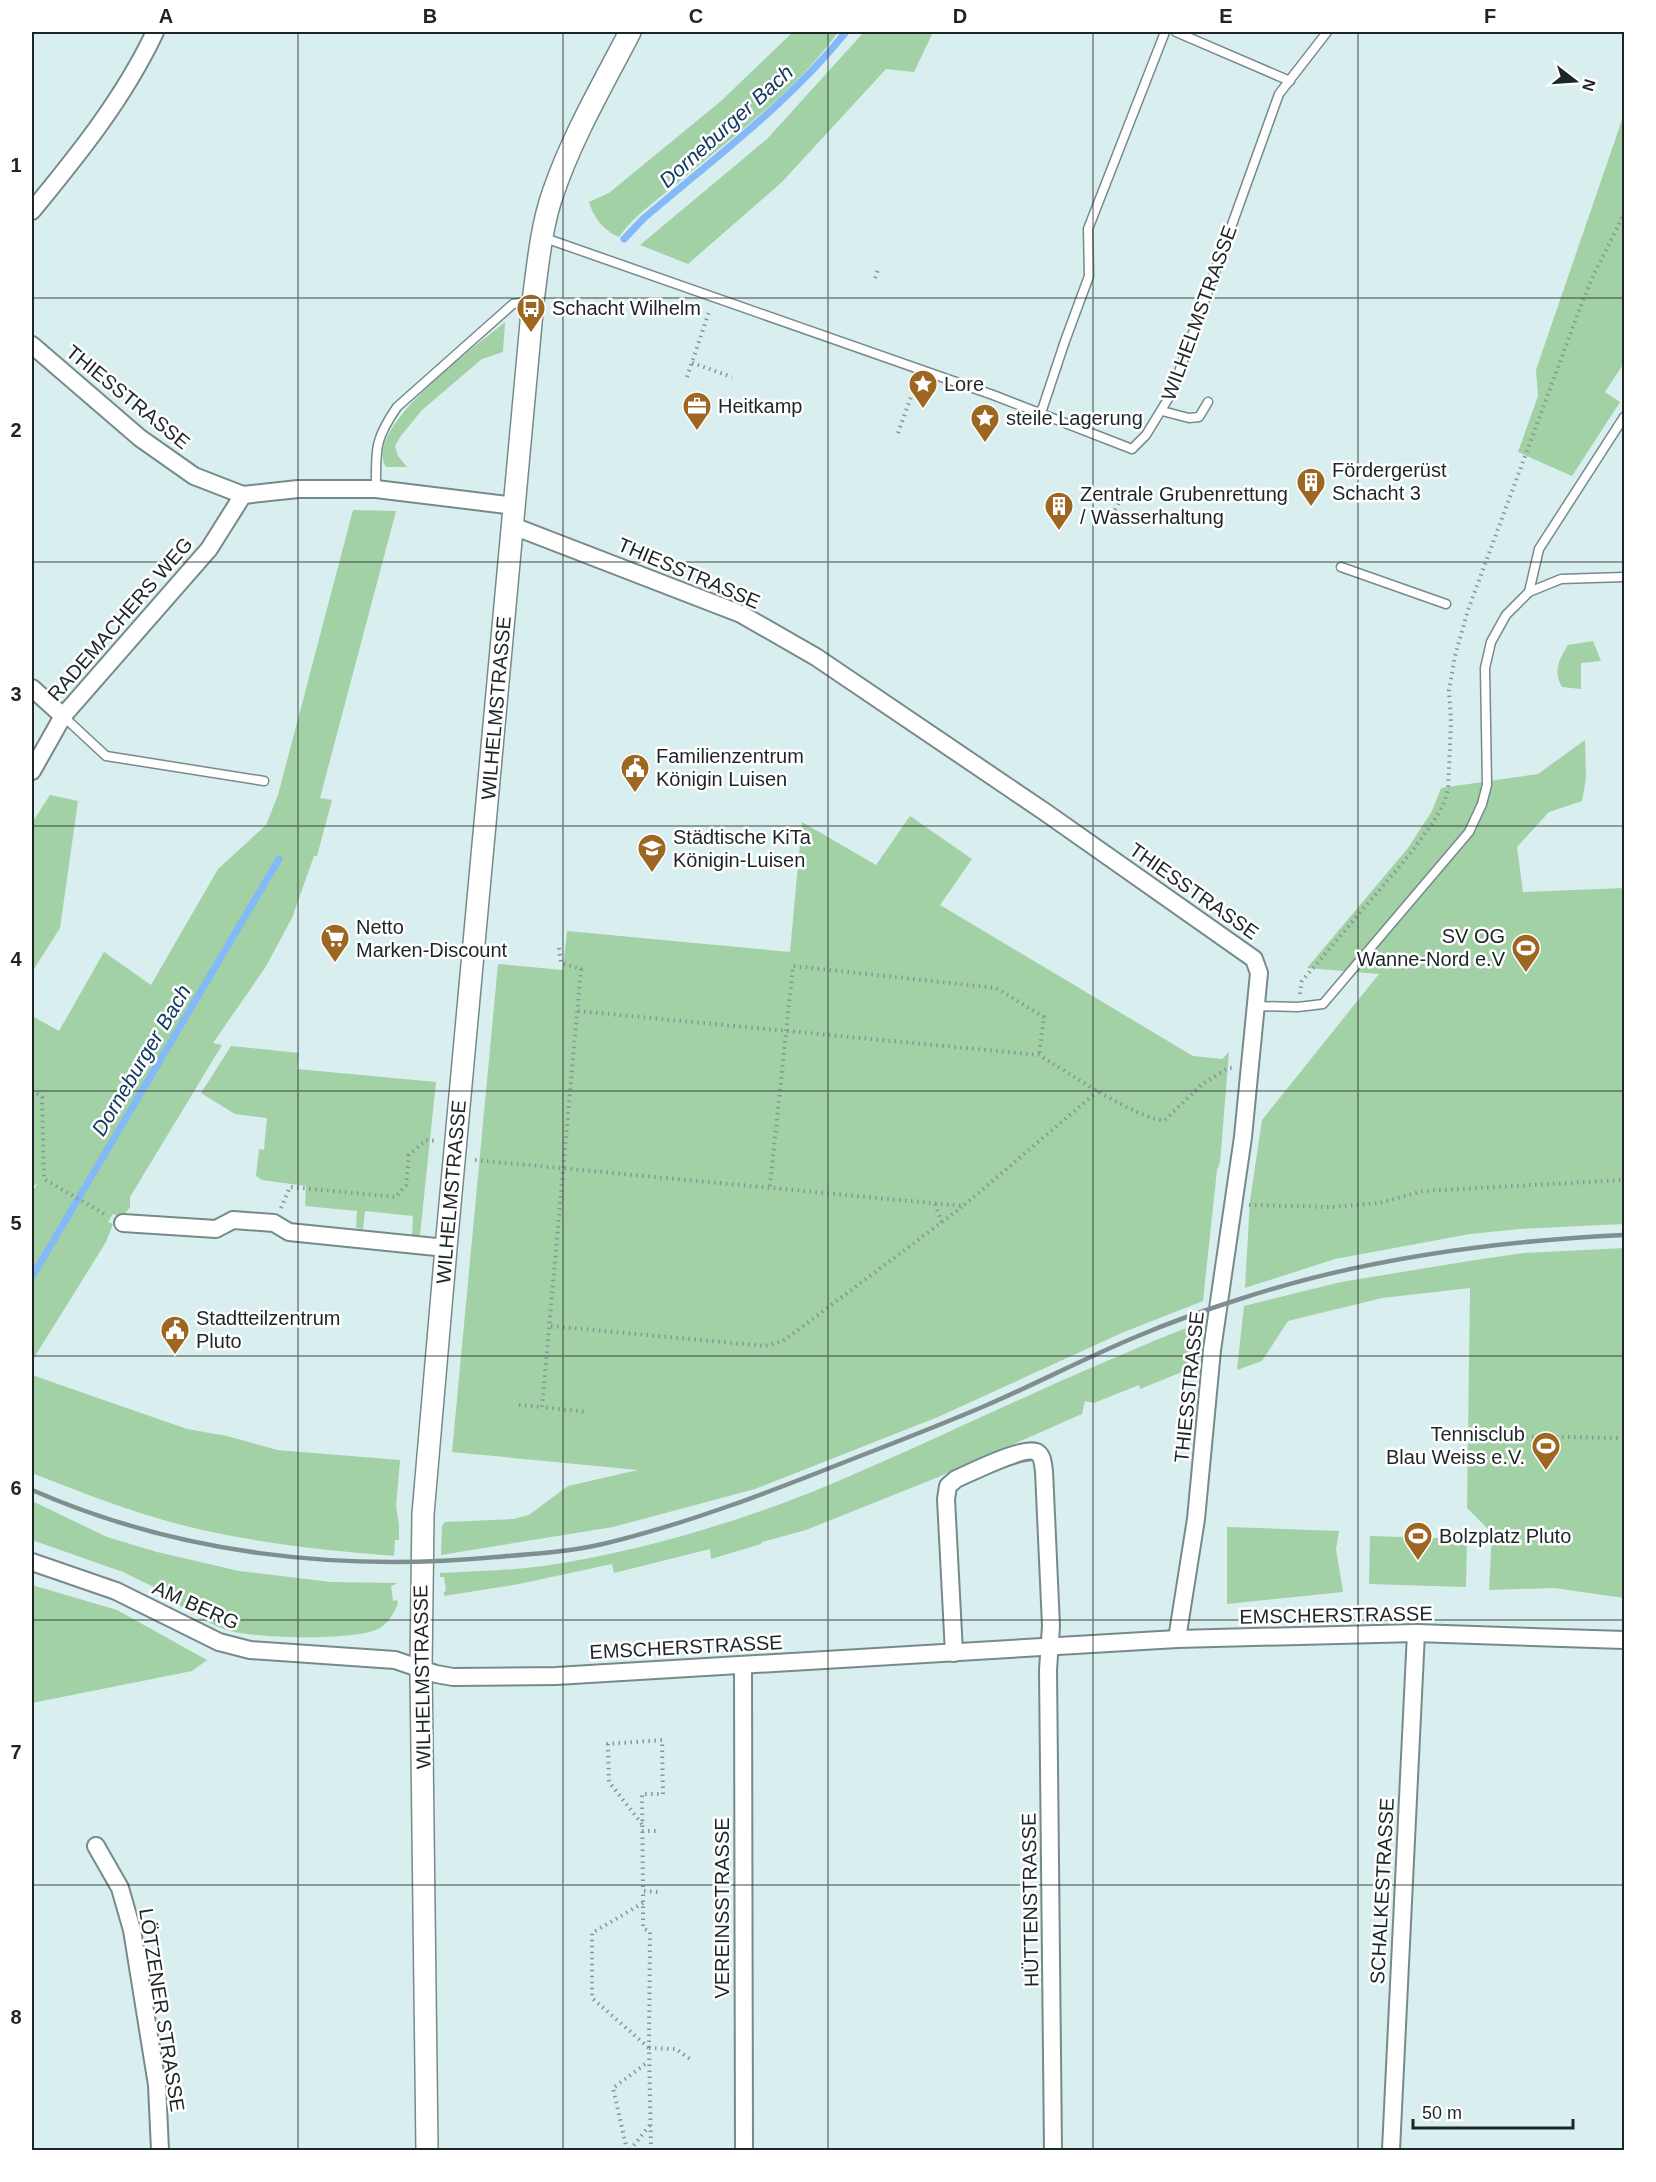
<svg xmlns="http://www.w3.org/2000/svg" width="1656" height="2182" font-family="Helvetica,sans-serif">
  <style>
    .green { fill: #a3d1a6 }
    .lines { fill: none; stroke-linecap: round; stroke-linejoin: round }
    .stream { stroke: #83b9f6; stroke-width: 7 }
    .service-casing { stroke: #778a8b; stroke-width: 11 }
    .minor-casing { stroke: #778a8b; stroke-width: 20 }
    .tertiary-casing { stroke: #778a8b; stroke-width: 24 }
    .path { stroke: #879697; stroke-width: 4; stroke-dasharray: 1.5 4.5; stroke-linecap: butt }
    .service { stroke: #fff; stroke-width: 8 }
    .minor { stroke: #fff; stroke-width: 16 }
    .tertiary { stroke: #fff; stroke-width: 21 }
    .rail { stroke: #7f8e8f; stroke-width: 4.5 }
    .grid { fill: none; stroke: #1d2526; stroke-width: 1.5; stroke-opacity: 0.55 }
    .labels { text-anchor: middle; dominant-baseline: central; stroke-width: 5; stroke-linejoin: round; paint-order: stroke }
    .poi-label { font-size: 20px; fill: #1d2526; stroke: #fff; text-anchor: start }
    .street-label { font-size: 20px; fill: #1d2526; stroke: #fff }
    .water-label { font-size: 21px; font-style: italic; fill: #133960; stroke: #fff }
    .neatline { fill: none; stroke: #1d2526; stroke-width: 2 }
    .grid-label { font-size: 20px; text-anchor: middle; font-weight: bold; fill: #1d2526 }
  </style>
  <rect width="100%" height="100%" fill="#d9eeef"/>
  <g class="green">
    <path d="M793,32h45c-42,59 -103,103 -158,149 -20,17 -46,34 -61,56 -15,-6 -26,-20 -30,-35l20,-9 112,-92z"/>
    <path d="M864,32h69l-19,40 -28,-3 -104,113 -94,82 -48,-19 127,-106z"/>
    <path d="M1624,114v249l-19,29 15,10 -48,74 -54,-24 20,-56 -2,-26z"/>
    <path d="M505,322l-2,30 -21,7 -60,51 -22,27 -5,9 3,10 9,11h-21c-24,-40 92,-122 119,-145z"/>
    <path d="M353,510l43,1 -76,287 12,2 -15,56h-3l-22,62 -27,50 -52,75 9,2 -92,152v10l-8,11 -9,-4 -5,8 5,2 -7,18 -74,119v-168l5,-9 -5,3v-171l27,15 45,-79 47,33 67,-116 48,-44 12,-30z"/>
    <path d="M1593,641l8,20 -20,2v26l-19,-2c-9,-16 -3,-28 6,-42z"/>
    <path d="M1585,740l1,38 -4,23 -33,11 -32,35 6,45 101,-4v336l-104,5 -50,5 -135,25 -90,29 5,-88 12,-80 117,-146 -72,-6 101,-120 24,-37 9,-23 97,-14z"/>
    <path d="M50,795l28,6 -18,127 -28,44v-149z"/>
    <path d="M910,816l62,43 -32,46 253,151 29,3 7,-7 -9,111 -3,7 -14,131 -79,31 -186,85 -183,72 -142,38 -172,28 1,-29 3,-4 68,-3 16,-4 39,-29 70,-16 -186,-18 46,-488 65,6 4,-39 223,21 12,-130 74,43z"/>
    <path d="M231,1046l68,7 -2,16 139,13 -16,153h-8l1,-19 -48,-5 -2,18 -7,-1 1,-17 -52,-5 1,-20 -44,-6 -6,-4 3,-27 5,1 3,-32 -32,-4 -34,-21z"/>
    <path d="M1624,1248v350l-70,-10 -65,2 3,-57 -25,-25 3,-220 -88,10 -94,23 -26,40 -25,9 7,-64 97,-24 134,-22 49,-7z"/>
    <path d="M1201,1322l-4,39 -15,11 -42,17 -1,-4 -45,18 -9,-2 -3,13 -146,64 -130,52 -44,12 -1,2 -50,15 -1,-10 -96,24 -2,-9 -93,20 -75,12v-4l2,-1 -2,-14h-4v-4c39,-2 79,-3 117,-9 67,-11 134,-29 198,-51 60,-20 118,-47 176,-73 89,-41 179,-82 270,-118z"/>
    <path d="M32,1375l155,54 40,7 50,14 123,10 -4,46 3,19v15h-4l-1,16c-71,-6 -142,-13 -212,-31 -52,-13 -101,-33 -150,-52z"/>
    <path d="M32,1501l75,36 50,15 82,19 92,11 67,1 -7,3 2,15 4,-1 1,4c-5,10 -10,20 -20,25 -25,12 -129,10 -154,0 -17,-6 -33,-18 -49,-26l-2,-10h-7l-43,-21 -91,-32z"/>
    <path d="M1227,1527l112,4 -3,18 7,43 -116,12z"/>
    <path d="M1370,1536l97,3 -1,48 -97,-3z"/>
    <path d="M32,1585l85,25 90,50 -15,11 -160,32z"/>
  </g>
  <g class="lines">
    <g class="stream">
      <path d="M624,239l19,-20c70,-60 145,-115 203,-187"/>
      <path d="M32,1277l247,-418"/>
    </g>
    <g class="service-casing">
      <g id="service">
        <path d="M1176,32l114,49"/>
        <path d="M542,237l451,158 139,54 14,-14 25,-41 108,-300 48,-62"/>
        <path d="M1162,411l27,7 10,-1 9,-15"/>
        <path d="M1041,413l24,-72 24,-65 -1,-47 77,-197"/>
        <path d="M376,489c0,-39 -2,-49 21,-82l116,-103 20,-3"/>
        <path d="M1341,567l105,37"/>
        <path d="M1529,592l10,-43 85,-132"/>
        <path d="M63,716l43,40 158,25"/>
        <path d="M1255,1006l43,1 25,-3 146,-172 13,-28 5,-19 -2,-117 6,-26 15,-27 23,-23 32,-13 63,-2"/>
      </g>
    </g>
    <g class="minor-casing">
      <g id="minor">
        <path d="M32,211c46,-56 92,-113 123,-179"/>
        <path d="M32,345l108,93 54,38 49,19 55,-6h78l139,17"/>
        <path d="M513,526l228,88 75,43 229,155 209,147 5,14 -16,164 -31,213 -16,169 -19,120"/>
        <path d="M32,688l31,28"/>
        <path d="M32,771l31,-55 146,-167 34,-54"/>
        <path d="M123,1223l93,6 17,-9 41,3 15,9 157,16"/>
        <path d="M32,1562l84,29 103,51 31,8 145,10 41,14 17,3 103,-1 621,-37 239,-6 208,7"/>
        <path d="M954,1653l-8,-154 2,-13 8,-7c14,-6 71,-35 82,-26 5,4 5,12 6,18l7,155 -3,44 5,480"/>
        <path d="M743,1665l1,485"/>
        <path d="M96,1846l24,42 12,42 25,155 3,65"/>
        <path d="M1391,2150l25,-517"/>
      </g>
    </g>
    <g class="tertiary-casing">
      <path id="tertiary" d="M427,2150l-6,-481 2,-155 23,-266 87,-947c5,-36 8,-74 20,-108 19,-56 50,-109 77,-161"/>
    </g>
    <g class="path">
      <path d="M875,278l4,-11"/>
      <path d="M692,363l40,14"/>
      <path d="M687,377l23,-68"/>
      <path d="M898,433l18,-50"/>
      <path d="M1115,510l10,-20"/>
      <path d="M559,948l2,15 20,6 -39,438 44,5"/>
      <path d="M1300,994l2,-13 108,-127 22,-30 11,-18 5,-16 3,-68 -2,-32 6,-34 13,-46 112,-302 13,-32 31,-62"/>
      <path d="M578,1011l461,44c27,16 98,65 126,65l36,-35 27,-17h4"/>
      <path d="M32,1090l10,7 2,82 64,37"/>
      <path d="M475,1160l488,46 135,-115"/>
      <path d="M770,1186l23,-220 203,22 48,29 -5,38"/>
      <path d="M935,1204l7,19"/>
      <path d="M1249,1205l83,2 48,-4 43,-12 201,-11"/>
      <path d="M281,1208l9,-21 106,10 10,-12 3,-30 17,-15 11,1"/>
      <path d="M551,1326l214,20 18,-5 179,-134"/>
      <path d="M519,1405l23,2"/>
      <path d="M1502,1436l122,2"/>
      <path d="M642,1824l-33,-42 -1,-38 54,-4 1,54h-21l1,97"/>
      <path d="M642,1831h14"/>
      <path d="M643,1903l-51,30v65l57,50"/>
      <path d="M649,2048l1,-116 -7,-4v-37l15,1"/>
      <path d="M627,2150l-14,-62 35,-26"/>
      <path d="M630,2150l20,-25"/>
      <path d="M651,2150l-2,-102 27,1 14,10"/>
    </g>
    <use href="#service" class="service"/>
    <use href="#minor" class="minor"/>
    <use href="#tertiary" class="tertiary"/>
    <path class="rail" d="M32,1490c146,64 306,82 464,67 36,-3 72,-5 107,-13 87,-21 169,-53 252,-86 44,-17 88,-34 132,-53 51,-22 100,-48 151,-69 33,-14 67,-26 102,-37 124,-41 254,-58 384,-64"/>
  </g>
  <path class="grid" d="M298,32v2118M563,32v2118M828,32v2118M1093,32v2118M1358,32v2118M32,298h1592M32,562h1592M32,826h1592M32,1091h1592M32,1356h1592M32,1620h1592M32,1885h1592"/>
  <defs>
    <g id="bus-pin" transform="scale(1.5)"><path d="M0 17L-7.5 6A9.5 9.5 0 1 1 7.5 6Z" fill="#9d6621" stroke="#fff"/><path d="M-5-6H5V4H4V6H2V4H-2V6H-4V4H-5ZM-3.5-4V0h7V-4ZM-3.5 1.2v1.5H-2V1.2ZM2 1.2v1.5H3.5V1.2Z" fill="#fff"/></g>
    <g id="sight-pin" transform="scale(1.5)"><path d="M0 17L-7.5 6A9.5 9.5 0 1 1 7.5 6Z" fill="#9d6621" stroke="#fff"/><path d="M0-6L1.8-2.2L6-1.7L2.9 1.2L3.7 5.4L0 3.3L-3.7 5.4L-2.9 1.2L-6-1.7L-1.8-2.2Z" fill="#fff"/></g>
    <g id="office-pin" transform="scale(1.5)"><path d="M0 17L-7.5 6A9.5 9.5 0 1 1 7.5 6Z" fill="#9d6621" stroke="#fff"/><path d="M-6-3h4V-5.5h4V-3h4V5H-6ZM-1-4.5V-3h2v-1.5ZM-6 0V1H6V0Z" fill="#fff"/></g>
    <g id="building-pin" transform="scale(1.5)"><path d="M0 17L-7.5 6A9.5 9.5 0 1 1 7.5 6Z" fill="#9d6621" stroke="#fff"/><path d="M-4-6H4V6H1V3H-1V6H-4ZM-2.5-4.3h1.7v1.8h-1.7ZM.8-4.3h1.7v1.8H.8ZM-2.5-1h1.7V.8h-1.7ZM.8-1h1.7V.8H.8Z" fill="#fff"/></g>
    <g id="civic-pin" transform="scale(1.5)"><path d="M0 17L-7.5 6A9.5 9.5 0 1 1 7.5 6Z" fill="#9d6621" stroke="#fff"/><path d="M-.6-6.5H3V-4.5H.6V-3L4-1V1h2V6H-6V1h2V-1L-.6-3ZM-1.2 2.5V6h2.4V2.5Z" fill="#fff"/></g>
    <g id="school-pin" transform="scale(1.5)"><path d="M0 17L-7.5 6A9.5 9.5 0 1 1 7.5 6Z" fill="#9d6621" stroke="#fff"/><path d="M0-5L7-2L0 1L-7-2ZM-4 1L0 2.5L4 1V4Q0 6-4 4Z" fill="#fff"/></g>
    <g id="supermarket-pin" transform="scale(1.5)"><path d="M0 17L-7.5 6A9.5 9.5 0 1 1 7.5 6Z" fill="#9d6621" stroke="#fff"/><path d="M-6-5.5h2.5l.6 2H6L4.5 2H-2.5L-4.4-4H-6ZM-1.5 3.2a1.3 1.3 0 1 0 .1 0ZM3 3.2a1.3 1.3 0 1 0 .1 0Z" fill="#fff"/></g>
    <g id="stadium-pin" transform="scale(1.5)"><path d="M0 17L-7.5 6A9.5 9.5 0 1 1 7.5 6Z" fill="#9d6621" stroke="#fff"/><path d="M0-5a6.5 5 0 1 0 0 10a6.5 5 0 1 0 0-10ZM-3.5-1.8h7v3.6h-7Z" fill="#fff"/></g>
  </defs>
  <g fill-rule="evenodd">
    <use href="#bus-pin" x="531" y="308"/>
    <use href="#sight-pin" x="923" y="384"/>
    <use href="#office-pin" x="697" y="406"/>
    <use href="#sight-pin" x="985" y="418"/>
    <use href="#building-pin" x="1311" y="482"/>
    <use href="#building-pin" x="1059" y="506"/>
    <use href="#civic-pin" x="635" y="768"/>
    <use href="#school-pin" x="652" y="848"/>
    <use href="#supermarket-pin" x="335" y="938"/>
    <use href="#stadium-pin" x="1526" y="948"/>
    <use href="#civic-pin" x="175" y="1330"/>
    <use href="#stadium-pin" x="1546" y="1446"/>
    <use href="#stadium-pin" x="1418" y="1536"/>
  </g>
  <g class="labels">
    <g class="poi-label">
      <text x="552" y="308">Schacht Wilhelm</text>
      <text x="944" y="384">Lore</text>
      <text x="718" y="406">Heitkamp</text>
      <text x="1006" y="418">steile Lagerung</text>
      <text x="1332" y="470">Fördergerüst<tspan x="1332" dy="23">Schacht 3</tspan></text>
      <text x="1080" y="494">Zentrale Grubenrettung<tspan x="1080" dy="23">/ Wasserhaltung</tspan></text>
      <text x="656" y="756">Familienzentrum<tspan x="656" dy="23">Königin Luisen</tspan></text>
      <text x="673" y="837">Städtische KiTa<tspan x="673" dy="23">Königin-Luisen</tspan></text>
      <text x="356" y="927">Netto<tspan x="356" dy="23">Marken-Discount</tspan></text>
      <text x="1505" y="936" text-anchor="end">SV OG<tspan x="1505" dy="23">Wanne-Nord e.V</tspan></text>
      <text x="196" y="1318">Stadtteilzentrum<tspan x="196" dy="23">Pluto</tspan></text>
      <text x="1525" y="1434" text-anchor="end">Tennisclub<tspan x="1525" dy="23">Blau Weiss e.V.</tspan></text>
      <text x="1439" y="1536">Bolzplatz Pluto</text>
    </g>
    <g class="street-label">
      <text transform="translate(1199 313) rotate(-70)">WILHELMSTRASSE</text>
      <text transform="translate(128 397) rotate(39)">THIESSTRASSE</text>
      <text transform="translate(689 573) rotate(23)">THIESSTRASSE</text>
      <text transform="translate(120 619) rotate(-49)">RADEMACHERS WEG</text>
      <text transform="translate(496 708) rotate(-85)">WILHELMSTRASSE</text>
      <text transform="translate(1194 891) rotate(35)">THIESSTRASSE</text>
      <text transform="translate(451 1192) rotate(-85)">WILHELMSTRASSE</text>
      <text transform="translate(1189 1387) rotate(-84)">THIESSTRASSE</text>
      <text transform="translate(196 1605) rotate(24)">AM BERG</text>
      <text transform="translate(1336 1615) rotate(-1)">EMSCHERSTRASSE</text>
      <text transform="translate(686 1647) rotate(-3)">EMSCHERSTRASSE</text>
      <text transform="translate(422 1677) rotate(-91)">WILHELMSTRASSE</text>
      <text transform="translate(1382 1891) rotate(-87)">SCHALKESTRASSE</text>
      <text transform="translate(1030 1900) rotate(-91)">HÜTTENSTRASSE</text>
      <text transform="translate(722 1908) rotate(-90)">VEREINSSTRASSE</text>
      <text transform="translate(162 2010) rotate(81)">LÖTZENER STRASSE</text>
    </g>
    <g class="water-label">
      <text transform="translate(726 126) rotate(-42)">Dorneburger Bach</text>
      <text transform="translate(141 1060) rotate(-59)">Dorneburger Bach</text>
    </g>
  </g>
  <rect width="1656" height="2182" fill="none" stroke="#ffffff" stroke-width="66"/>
  <g transform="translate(1575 81) rotate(107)" stroke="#ffffff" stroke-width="4.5" paint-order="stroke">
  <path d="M0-4.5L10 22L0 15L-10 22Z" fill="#1d2526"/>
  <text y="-9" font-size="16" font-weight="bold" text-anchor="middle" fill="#1d2526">N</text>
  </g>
  <path d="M1413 2119v9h160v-9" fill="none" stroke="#1d2526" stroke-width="3"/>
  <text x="1422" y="2119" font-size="18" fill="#1d2526" stroke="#ffffff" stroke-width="4.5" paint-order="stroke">50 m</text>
  <rect x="33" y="33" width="1590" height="2116" class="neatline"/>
  <g class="grid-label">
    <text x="166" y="23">A</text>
    <text x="430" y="23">B</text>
    <text x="696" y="23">C</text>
    <text x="960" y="23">D</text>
    <text x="1226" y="23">E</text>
    <text x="1490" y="23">F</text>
    <text x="16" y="172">1</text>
    <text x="16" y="437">2</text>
    <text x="16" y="701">3</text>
    <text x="16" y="966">4</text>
    <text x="16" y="1230">5</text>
    <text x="16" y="1495">6</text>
    <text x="16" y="1759">7</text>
    <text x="16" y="2024">8</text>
  </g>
</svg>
